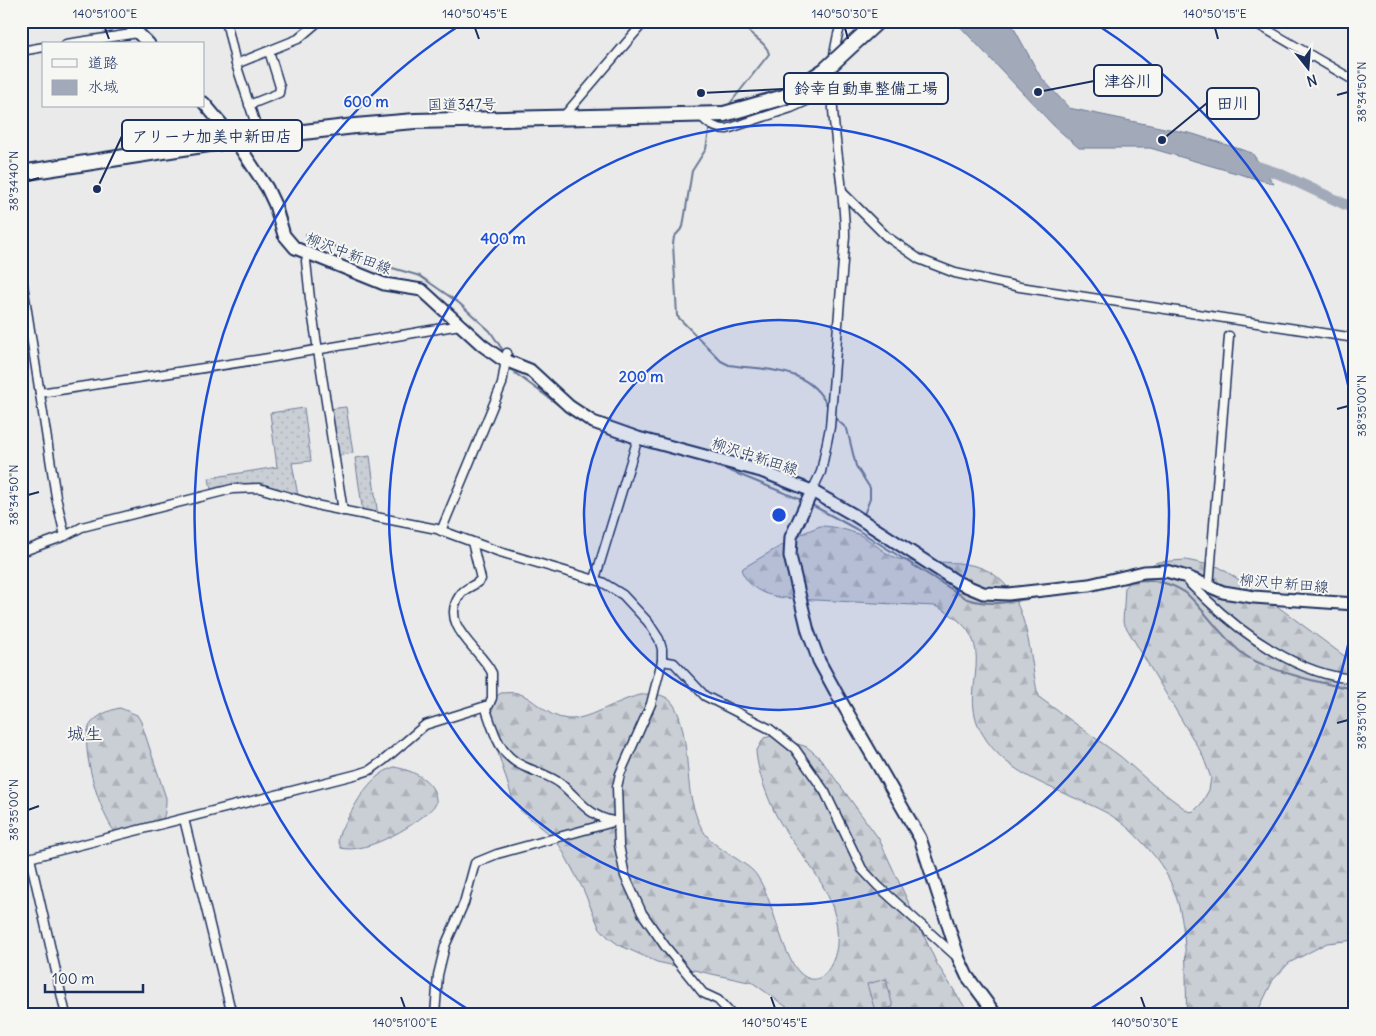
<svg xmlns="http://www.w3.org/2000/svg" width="1376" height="1036" font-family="Delius,'Klee One',sans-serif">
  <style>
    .grass { fill: url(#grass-dots); stroke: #727e9a }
    .forest { fill: url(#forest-firs); stroke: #727e9a }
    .cemetery { fill: url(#cemetery-stones); stroke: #727e9a }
    .water { fill: #a2aaba; stroke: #6c7995 }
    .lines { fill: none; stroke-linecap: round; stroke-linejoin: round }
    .stream { stroke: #6c7995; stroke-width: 2 }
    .river { stroke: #a2aaba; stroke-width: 11 }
    .street-casing { stroke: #1b2f5e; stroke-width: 11 }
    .secondary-casing { stroke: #1b2f5e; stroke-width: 15 }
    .highway-casing { stroke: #1b2f5e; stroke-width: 18 }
    .street { stroke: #f6f6f2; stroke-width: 8 }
    .secondary { stroke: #f6f6f2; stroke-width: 11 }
    .highway { stroke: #f6f6f2; stroke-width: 14 }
    .highway-bridge-casing { stroke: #1b2f5e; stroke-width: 18; stroke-linecap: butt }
    .highway-bridge { stroke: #f6f6f2; stroke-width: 14 }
    .ticks { fill: none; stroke: #1b2f5e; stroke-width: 2 }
    .ring { fill: none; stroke: #1d4ed8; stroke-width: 2.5 }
    .labels { text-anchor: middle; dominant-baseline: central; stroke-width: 4; stroke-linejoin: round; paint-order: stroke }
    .street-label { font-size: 15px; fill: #1b2f5e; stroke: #f6f6f2 }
    .quarter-label { font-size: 18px; fill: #1b2f5e; stroke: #f6f6f2 }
    .centre { fill: #1d4ed8; stroke: #f6f6f2; stroke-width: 2.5 }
    .ring-label { font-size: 15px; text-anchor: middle; font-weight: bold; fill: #1d4ed8; stroke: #f6f6f2; stroke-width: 4; stroke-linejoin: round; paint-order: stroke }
    .leader { fill: none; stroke: #1b2f5e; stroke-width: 2 }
    .callout-dot { fill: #1b2f5e; stroke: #f6f6f2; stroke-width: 2 }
    .callout { fill: #f6f6f2; stroke: #1b2f5e; stroke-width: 2 }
    .callout-label { font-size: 16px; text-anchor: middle; font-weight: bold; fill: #1b2f5e }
    .neatline { fill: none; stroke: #1b2f5e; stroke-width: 2 }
    .ticks-label { font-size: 12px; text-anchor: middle; fill: #1b2f5e }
  </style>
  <defs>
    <pattern id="grass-dots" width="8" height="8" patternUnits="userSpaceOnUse" patternTransform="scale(1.25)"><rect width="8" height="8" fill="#caced5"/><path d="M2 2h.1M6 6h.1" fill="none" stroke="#adb1b9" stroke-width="1.8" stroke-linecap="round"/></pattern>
    <pattern id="forest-firs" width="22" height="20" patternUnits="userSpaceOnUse" patternTransform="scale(1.25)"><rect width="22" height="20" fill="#caced5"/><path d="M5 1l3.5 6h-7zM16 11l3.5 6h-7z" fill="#adb1b9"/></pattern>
    <pattern id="cemetery-stones" width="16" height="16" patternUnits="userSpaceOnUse" patternTransform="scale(1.25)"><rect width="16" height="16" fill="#caced5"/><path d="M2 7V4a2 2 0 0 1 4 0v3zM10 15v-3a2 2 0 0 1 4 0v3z" fill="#adb1b9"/></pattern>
  </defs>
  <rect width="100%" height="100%" fill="#e9eae9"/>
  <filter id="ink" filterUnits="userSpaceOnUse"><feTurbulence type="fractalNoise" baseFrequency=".02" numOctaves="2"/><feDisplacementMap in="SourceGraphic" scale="10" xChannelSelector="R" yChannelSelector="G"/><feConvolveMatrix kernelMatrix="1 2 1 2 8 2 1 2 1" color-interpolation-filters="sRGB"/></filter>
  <g filter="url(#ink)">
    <g class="grass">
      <path d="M346,407l7,46 -17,3 -7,-47z"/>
      <path d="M304,408l7,53 -19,2 6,33c-34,-11 -52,-17 -87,-7l-2,-11 68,-11 -7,-54z"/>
      <path d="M370,456l8,61 -15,-4 -8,-55z"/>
    </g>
    <g class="forest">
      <path d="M820,526c14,0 28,4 40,9 15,7 26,22 43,25 22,4 46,0 68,5 56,11 57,81 66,126l3,7 80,58 33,29 36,27 5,-1 7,-7 8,-14 2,-12 -9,-24 -79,-132 2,-35 12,-16 21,-9 28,-2 33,7 39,25 97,72v276l-28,3 -38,20 -16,17 -17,35h-70c1,-14 0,-28 0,-42 -1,-52 -6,-93 -44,-131 -11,-12 -21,-21 -35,-29 -43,-23 -99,-34 -125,-80 -28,-47 28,-92 -47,-127l-140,-7c-23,-2 -42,-5 -53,-27l1,-4 58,-34z"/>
      <path d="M501,693c5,0 11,-1 16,0 17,4 28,24 51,26 28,2 71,-38 99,-21 21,13 19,76 24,99 8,35 16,44 46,62 7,5 16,10 20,17 17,25 24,77 42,96 21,21 36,-8 38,-27 5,-54 -39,-88 -61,-130 -9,-19 -18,-42 -20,-63l8,-14 8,-2 35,11 13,11 59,81 58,125 33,51h-178l-4,-7 -35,-25 -96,-21 -38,-17 -11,-8 -9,-10 -16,-38 -23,-43 -13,-14 -27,-22 -8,-13 -27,-85 7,-13z"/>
      <path d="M120,708l17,7 4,7 25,76c1,36 -20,39 -51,34 -14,-16 -37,-87 -25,-107 6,-9 19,-15 30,-17z"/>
      <path d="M394,767c18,3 44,14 42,37 -15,19 -70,51 -95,44l-3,-8 2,-8c15,-25 26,-55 54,-65z"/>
    </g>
    <path class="cemetery" d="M886,979l7,28 -18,4 -8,-27z"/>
    <path class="water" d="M955,21h55l30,55 29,32 124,26 59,19 22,31 -124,-36h-71l-25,-22z"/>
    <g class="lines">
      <g class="stream">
        <path d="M728,106l41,-52c-2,-13 -23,-19 -28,-33"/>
        <path d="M712,128l-3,3 -3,18 -14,22 -9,56 -9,10 -1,7 4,72 44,45 8,4c39,6 80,1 99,42"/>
        <path d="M1346,205l9,1"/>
        <path d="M306,234l69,29 45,13 39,27 31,28 14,21"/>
        <path d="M515,373l49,36"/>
        <path d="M572,415l9,6"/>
        <path d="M834,417l13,12 9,37 14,22v11l-7,18"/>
        <path d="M687,457l41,13 76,31"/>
        <path d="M810,504l46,25 111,70c27,9 53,1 80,-4"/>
        <path d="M1130,581c21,-2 38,0 56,12 20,19 36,44 57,61 20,15 88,33 112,34"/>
      </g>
      <path class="river" d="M1250,164l30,10 75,35"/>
      <g class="street-casing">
        <g id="street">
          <path d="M226,21l10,43 24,73"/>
          <path d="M1252,21l103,60"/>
          <path d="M66,44l72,-11"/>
          <path d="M21,51l23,-4"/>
          <path d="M236,64l62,-25 21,-18"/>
          <path d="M249,105l30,-12 1,-6 -11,-36"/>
          <path d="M700,115c8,9 15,14 27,14l64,-21 42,-19"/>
          <path d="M563,117l82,-96"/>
          <path d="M843,193l43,43 33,23 36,14 65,14 335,51"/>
          <path d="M308,253l-2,8 4,38 33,212"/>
          <path d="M21,272l35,225 9,39"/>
          <path d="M40,393l229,-35 191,-33"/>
          <path d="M812,491l9,-19 9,-45 15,-191c0,-70 -27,-147 -3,-215"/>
          <path d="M441,531l61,-147 5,-31"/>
          <path d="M21,552l44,-16 17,-9 150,-38 27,-1 61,18 117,23 63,23 102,30 21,13 25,27 11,17 3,10v12l-11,43 -31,70 -3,13 2,58 6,31 17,37 23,33 38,47 15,7 14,15"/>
          <path d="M595,579l43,-141"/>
          <path d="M1187,579c3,7 13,13 18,19 38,37 96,78 150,81"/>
          <path d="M1209,587l20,-251"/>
          <path d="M662,661l12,2 31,33 65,33 25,20 30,43 37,77 16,17 79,71"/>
          <path d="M485,706c8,23 13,49 38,60 12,6 27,9 38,18 17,14 28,33 52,37"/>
          <path d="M184,819l48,196"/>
          <path d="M30,858l36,157"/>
          <path d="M21,860l337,-86 12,-4 14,-10 41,-35 64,-20 3,-7v-25c-10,-23 -54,-47 -32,-78 5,-8 16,-9 21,-16l-9,-37"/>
          <path d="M435,1015l3,-40 7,-29 19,-43 11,-40 22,-9 120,-33"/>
        </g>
      </g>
      <g class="secondary-casing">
        <g id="secondary">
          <path d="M126,21l23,23"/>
          <path d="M204,103l31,37 32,48 8,17 9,30 11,13 89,36 38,6 60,55 18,13 30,12 39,36 24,16 45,16 123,33 51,20 42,24 105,68 24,10 25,1 81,-9 55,-13 22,-1 21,6 36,15 31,5 101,7"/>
          <path d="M812,491l-21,46 -1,19 18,75 11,30 19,35 82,142 39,121 8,17 29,39"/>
        </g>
      </g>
      <g class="highway-casing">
        <path id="highway" d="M21,173l214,-33 120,-14 60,-5 309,-7"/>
      </g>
      <use href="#street" class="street"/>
      <use href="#secondary" class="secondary"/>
      <use href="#highway" class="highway"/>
      <g class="highway-bridge-casing">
        <path id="highway-bridge" d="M724,114l60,-17 41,-27 53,-49"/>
      </g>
      <use href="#highway-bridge" class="highway-bridge"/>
    </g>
  </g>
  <path class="ticks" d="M105,28l4,11M475,28l4,11M845,28l3,11M1215,28l3,11M1337,95l11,-3M28,181l11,-3M1337,409l11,-3M28,495l11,-3M1337,723l11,-3M28,810l11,-4M401,997l4,11M771,997l4,11M1141,997l4,11"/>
  <circle cx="779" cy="515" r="195" fill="#1d4ed8" fill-opacity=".12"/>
  <g class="ring">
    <circle cx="779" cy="515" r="195"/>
    <circle cx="779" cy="515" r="390"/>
    <path d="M1354 616A584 584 0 0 1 1084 1013M474 1013A584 584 0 0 1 465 22M1093 22A584 584 0 0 1 1354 414"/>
  </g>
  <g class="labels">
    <g class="street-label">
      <text transform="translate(462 104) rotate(-1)">国道347号</text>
      <text transform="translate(349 253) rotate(21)">柳沢中新田線</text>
      <text transform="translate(755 456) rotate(18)">柳沢中新田線</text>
      <text transform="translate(1284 583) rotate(5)">柳沢中新田線</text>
    </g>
    <g class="quarter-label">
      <text x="85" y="733">城生</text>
    </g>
  </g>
  <circle cx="779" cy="515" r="8" class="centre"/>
  <g class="ring-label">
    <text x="366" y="107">600 m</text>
    <text x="503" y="244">400 m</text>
    <text x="641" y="382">200 m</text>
  </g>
  <path class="leader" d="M1038 92L1094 81M701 93L784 89M1162 140L1207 103M97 189L122 136"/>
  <g class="callout-dot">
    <circle cx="1038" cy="92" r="5"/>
    <circle cx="701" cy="93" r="5"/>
    <circle cx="1162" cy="140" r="5"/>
    <circle cx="97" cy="189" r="5"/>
  </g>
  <g class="callout">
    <rect x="1094" y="65" width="68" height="31" rx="5"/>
    <rect x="784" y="73" width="164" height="31" rx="5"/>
    <rect x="1207" y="88" width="52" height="31" rx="5"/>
    <rect x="122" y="120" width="180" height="31" rx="5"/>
  </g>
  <g class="callout-label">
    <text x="1128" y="87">津谷川</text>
    <text x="866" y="94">鈴幸自動車整備工場</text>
    <text x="1233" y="109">田川</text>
    <text x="212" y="142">アリーナ加美中新田店</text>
  </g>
  <rect width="1376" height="1036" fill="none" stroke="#f6f6f2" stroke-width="55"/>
  <rect x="42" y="42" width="162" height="65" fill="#f6f6f2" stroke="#9ea6b7"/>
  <rect x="52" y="59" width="25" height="8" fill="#f6f6f2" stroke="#9ea6b7"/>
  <text x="88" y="68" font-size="15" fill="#1b2f5e">道路</text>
  <rect x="52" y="80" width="25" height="15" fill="#a2aaba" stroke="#9ea6b7"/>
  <text x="88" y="92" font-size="15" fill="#1b2f5e">水域</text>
  <g transform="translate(1308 68) rotate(163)" stroke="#f6f6f2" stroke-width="4" paint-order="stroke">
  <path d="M0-4L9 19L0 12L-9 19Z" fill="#1b2f5e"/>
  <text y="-8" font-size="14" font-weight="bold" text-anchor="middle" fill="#1b2f5e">N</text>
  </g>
  <path d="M45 984v8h98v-8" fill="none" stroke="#1b2f5e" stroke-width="2.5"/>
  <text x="52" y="984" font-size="15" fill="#1b2f5e" stroke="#f6f6f2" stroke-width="4" paint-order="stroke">100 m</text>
  <rect x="28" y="28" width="1320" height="980" class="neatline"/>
  <g class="ticks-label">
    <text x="105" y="18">140°51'00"E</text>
    <text x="475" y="18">140°50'45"E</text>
    <text x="845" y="18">140°50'30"E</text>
    <text x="1215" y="18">140°50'15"E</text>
    <text transform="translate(1362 92) rotate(-90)" y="4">38°34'50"N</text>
    <text transform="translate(14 181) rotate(-90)" y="4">38°34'40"N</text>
    <text transform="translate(1362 406) rotate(-90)" y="4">38°35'00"N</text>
    <text transform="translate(14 495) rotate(-90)" y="4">38°34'50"N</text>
    <text transform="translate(1362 720) rotate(-90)" y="4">38°35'10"N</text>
    <text transform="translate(14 810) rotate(-90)" y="4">38°35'00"N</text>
    <text x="405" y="1027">140°51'00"E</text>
    <text x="775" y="1027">140°50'45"E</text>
    <text x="1145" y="1027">140°50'30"E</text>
  </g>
</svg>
